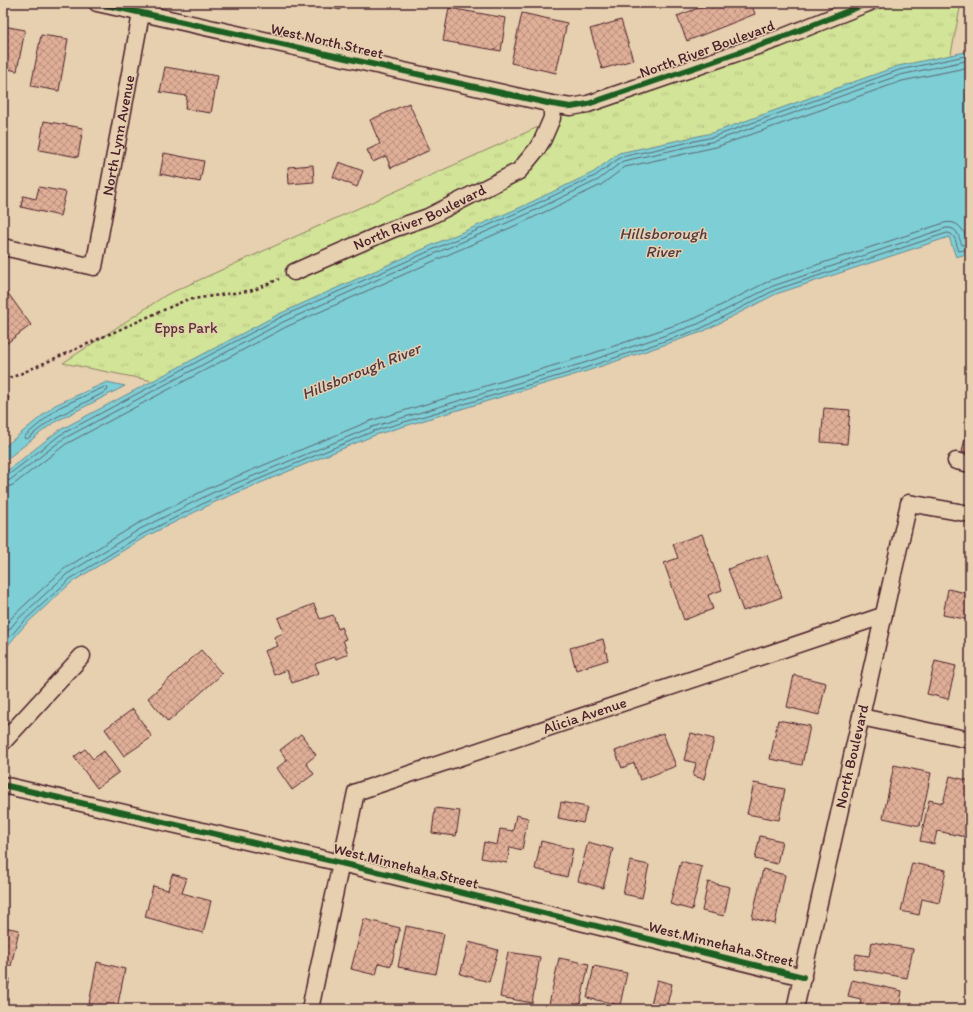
<svg xmlns="http://www.w3.org/2000/svg" width="973" height="1012" font-family="Itim,sans-serif">
  <style>
    .park { fill: url(#park-tufts); stroke: #8e8262 }
    .water { fill: #7dced5; stroke: #698891 }
    .lines { fill: none; stroke-linecap: round; stroke-linejoin: round }
    .shore { stroke: #5e656f; stroke-width: 1 }
    .building { fill: url(#building-cross-hatch); stroke: #4a1f2b }
    .minor-casing { stroke: #4a1f2b; stroke-width: 19 }
    .path { stroke: #4a1f2b; stroke-width: 2.5; stroke-dasharray: 3 3; stroke-linecap: butt }
    .minor { stroke: #e6d0af; stroke-width: 16 }
    .cycleway-casing { stroke: #e6d0af; stroke-width: 8 }
    .cycleway { stroke: #1b5e20; stroke-width: 6 }
    .labels { text-anchor: middle; dominant-baseline: central; stroke-width: 3; stroke-linejoin: round; paint-order: stroke }
    .street-label { font-size: 15px; fill: #4a1f2b; stroke: #e6d0af }
    .park-label { font-size: 15px; fill: #583336; stroke: #e6d0af }
    .water-label { font-size: 16px; font-style: italic; fill: #523944; stroke: #e6d0af }
  </style>
  <defs>
    <pattern id="park-tufts" width="24" height="20" patternUnits="userSpaceOnUse"><rect width="24" height="20" fill="#d2e498"/><path d="M3 7l-1-3M5 7V3M7 7l1-3M15 17l-1-3M17 17v-4M19 17l1-3" fill="none" stroke="#b6c383"/></pattern>
    <pattern id="building-cross-hatch" width="8" height="8" patternUnits="userSpaceOnUse"><rect width="8" height="8" fill="#e0af97"/><path d="M0 0l8 8M0 8l8-8" fill="none" stroke="#b88e7b"/></pattern>
  </defs>
  <rect width="100%" height="100%" fill="#e6d0af"/>
  <filter id="ink" filterUnits="userSpaceOnUse"><feTurbulence type="fractalNoise" baseFrequency=".025" numOctaves="2"/><feDisplacementMap in="SourceGraphic" scale="8" xChannelSelector="R" yChannelSelector="G"/><feConvolveMatrix kernelMatrix="1 2 1 2 8 2 1 2 1" color-interpolation-filters="sRGB"/></filter>
  <g filter="url(#ink)">
    <path class="park" d="M897,3h64l-12,61 -786,319 -100,-20 103,-68 401,-181z"/>
    <g class="water">
      <path d="M970,51v202l-14,4 -7,-20 -173,57 -74,38 -115,39 -212,64 -160,67 -70,35 -73,45 -48,44 -21,25v-177l55,-43 221,-117 160,-72 80,-34 75,-36 25,-19 93,-20 186,-67z"/>
      <path d="M107,382l18,4 -72,37 -50,39v-14l52,-43z"/>
    </g>
    <g class="lines">
      <g class="shore">
        <path d="M105,387l3,1 -1,3 -56,29 -24,19 -3,-1 1,-2 33,-28z"/>
        <path d="M3,477l4,-1 53,-41 221,-118 160,-71 80,-35 74,-35 26,-19 92,-20 186,-67 71,-15"/>
        <path d="M3,482l7,-2 53,-41 220,-117 160,-72 80,-34 75,-36 25,-19 92,-20 185,-66 70,-15"/>
        <path d="M3,488l10,-3 53,-41 220,-117 159,-71 81,-35 75,-36 24,-18 91,-20 186,-66 68,-14"/>
        <path d="M3,628l11,-13 50,-46 73,-45 72,-36 161,-67 212,-64 114,-39 75,-38 173,-57c12,-3 18,4 22,14l4,1"/>
        <path d="M3,637l15,-18 49,-45 73,-45 72,-36 160,-66 212,-64 114,-39 75,-38 173,-58c12,-1 12,8 16,17l8,-1"/>
        <path d="M3,645l19,-22 48,-44 73,-45 71,-36 160,-67 211,-63 115,-39 75,-39 172,-57c9,0 9,12 12,18l11,-2"/>
      </g>
    </g>
    <g class="building">
      <path d="M317,3h25l-2,7 -24,-6z"/>
      <path d="M712,3h39l4,11 -68,27 -10,-25z"/>
      <path d="M449,8l57,10 -5,33 -58,-10z"/>
      <path d="M522,13l45,10 -11,50 -45,-10z"/>
      <path d="M621,20l12,40 -31,9 -12,-40z"/>
      <path d="M3,26l22,4 -8,41 -14,-3z"/>
      <path d="M41,35l27,4 -9,52 -28,-5z"/>
      <path d="M165,67l53,9 -7,37 -26,-4 2,-13 -27,-4z"/>
      <path d="M409,103l21,47 -39,18 -5,-12 -13,6 -6,-12 13,-6 -10,-24z"/>
      <path d="M44,121l39,7 -5,29 -39,-7z"/>
      <path d="M164,153l40,8 -4,21 -40,-8z"/>
      <path d="M339,162l24,9 -6,16 -24,-10z"/>
      <path d="M313,165l1,17 -25,2 -1,-17z"/>
      <path d="M39,187l27,5 -6,24 -39,-9 2,-11 13,3z"/>
      <path d="M7,292l24,33 -28,21v-51z"/>
      <path d="M3,395l6,2 -6,29z"/>
      <path d="M824,408l26,2 -3,34 -26,-2z"/>
      <path d="M970,416v38l-8,-2z"/>
      <path d="M702,534l20,56 -14,5 5,14 -29,11 -20,-57 14,-5 -5,-14z"/>
      <path d="M767,555l15,42 -39,14 -15,-42z"/>
      <path d="M948,589l22,5v26l-27,-5z"/>
      <path d="M314,604l6,15 13,-4 5,14 3,-2 5,12 -3,1 5,14 -12,5 -1,-2 -20,7 4,9 -27,10 -5,-13 -13,5 -10,-24 14,-5 -4,-9 10,-4 -6,-15z"/>
      <path d="M603,639l5,21 -32,10 -6,-22z"/>
      <path d="M201,650l21,24 -54,48 -20,-24z"/>
      <path d="M935,661l21,5 -8,33 -21,-5z"/>
      <path d="M794,675l32,8 -7,32 -32,-8z"/>
      <path d="M133,709l19,28 -28,19 -19,-27z"/>
      <path d="M778,720l32,6 -8,39 -32,-6z"/>
      <path d="M663,733l13,33 -36,14 -6,-17 -12,5 -7,-17z"/>
      <path d="M691,733l23,6 -10,40 -11,-3 3,-13 -12,-3z"/>
      <path d="M301,734l15,21 -10,8 8,11 -22,16 -15,-22 10,-8 -7,-10z"/>
      <path d="M85,749l8,10 11,-8 15,21 -22,16 -23,-31z"/>
      <path d="M894,765l37,8 -11,53 -37,-8z"/>
      <path d="M950,776l20,5v39l-4,17 -29,-6 -3,13 -14,-3 9,-41 14,3z"/>
      <path d="M754,783l31,6 -6,31 -32,-6z"/>
      <path d="M561,802l26,5 -4,16 -25,-5z"/>
      <path d="M435,808l25,3 -4,25 -24,-3z"/>
      <path d="M516,815l12,3 -6,32 -12,-3 -3,16 -26,-5 3,-16 13,3 3,-16 13,2z"/>
      <path d="M760,836l22,5 -5,23 -22,-5z"/>
      <path d="M541,841l32,8 -6,28 -32,-8z"/>
      <path d="M588,842l25,7 -10,39 -25,-7z"/>
      <path d="M630,861l19,4 -7,33 -19,-4z"/>
      <path d="M681,861l21,6 -10,43 -22,-6z"/>
      <path d="M912,863l34,7 -7,33 -17,-4 -3,16 -18,-4z"/>
      <path d="M763,869l22,6 -10,49 -23,-6z"/>
      <path d="M172,874l15,4 -5,15 29,8 -8,32 -58,-16 8,-31 15,4z"/>
      <path d="M708,882l22,5 -6,29 -22,-5z"/>
      <path d="M364,919l36,9 -9,38 -12,-3 -3,12 -25,-6z"/>
      <path d="M406,926l38,8 -8,40 -38,-7z"/>
      <path d="M3,927l16,3 -8,36 -8,-1z"/>
      <path d="M469,942l29,8 -9,32 -29,-8z"/>
      <path d="M872,942l41,7 -6,29 -54,-10 3,-14 13,2z"/>
      <path d="M508,952l32,5 -8,46 -32,-6z"/>
      <path d="M559,958l30,6 -10,45h-31z"/>
      <path d="M97,962l28,7 -8,40h-29z"/>
      <path d="M594,966l33,7 -7,32 -33,-7z"/>
      <path d="M3,977l7,2 -7,30z"/>
      <path d="M657,980l15,4 -6,25h-16z"/>
      <path d="M852,980l50,11 -3,18h-40l2,-10 -13,-3z"/>
      <path d="M588,1004l19,5h-20z"/>
    </g>
    <g class="lines">
      <g class="minor-casing">
        <g id="minor">
          <path d="M97,3l455,101 19,3 17,-3 190,-65 90,-36"/>
          <path id="s1" d="M3,247l91,20 49,-264"/>
          <path id="s2" d="M294,272l99,-43 35,-12 91,-46 18,-22 6,-10 9,-21v-14"/>
          <path d="M956,461l14,3"/>
          <path d="M861,717l109,23"/>
          <path d="M3,742l79,-86"/>
          <path d="M3,785l338,78 462,114"/>
          <path id="s3" d="M310,1009l46,-217 526,-176"/>
          <path id="s4" d="M795,1009l114,-506 61,11"/>
        </g>
      </g>
      <path class="path" d="M3,378l10,-1 173,-77 68,-10 25,-11"/>
      <use href="#minor" class="minor"/>
      <g class="cycleway-casing">
        <g id="cycleway">
          <path d="M97,3l455,101 19,3 17,-3 190,-65 90,-36"/>
          <path d="M3,785l338,78 462,114"/>
        </g>
      </g>
      <use href="#cycleway" class="cycleway"/>
    </g>
  </g>
  <g class="labels">
    <g class="street-label">
      <text transform="translate(327 41) rotate(13)">West North Street</text>
      <text transform="translate(707 49) rotate(-20)">North River Boulevard</text>
      <text stroke="none"><textPath href="#s1" startOffset="227">North Lynn Avenue</textPath></text>
      <text stroke="none"><textPath href="#s2" startOffset="137">North River Boulevard</textPath></text>
      <text stroke="none"><textPath href="#s3" startOffset="463">Alicia Avenue</textPath></text>
      <text stroke="none"><textPath href="#s4" startOffset="259">North Boulevard</textPath></text>
      <text transform="translate(406 866) rotate(14)">West Minnehaha Street</text>
      <text transform="translate(721 944) rotate(14)">West Minnehaha Street</text>
    </g>
    <g class="park-label">
      <text x="186" y="328">Epps Park</text>
    </g>
    <g class="water-label">
      <text x="663" y="233">Hillsborough<tspan x="663" dy="18">River</tspan></text>
      <text transform="translate(361 371) rotate(-22)">Hillsborough River</text>
    </g>
  </g>
  <rect width="973" height="1012" fill="none" stroke="#e6d0af" stroke-width="16"/>
  <rect x="8" y="8" width="957" height="996" fill="none" stroke="#4a1f2b" stroke-width="1.5" filter="url(#ink)"/>
</svg>
